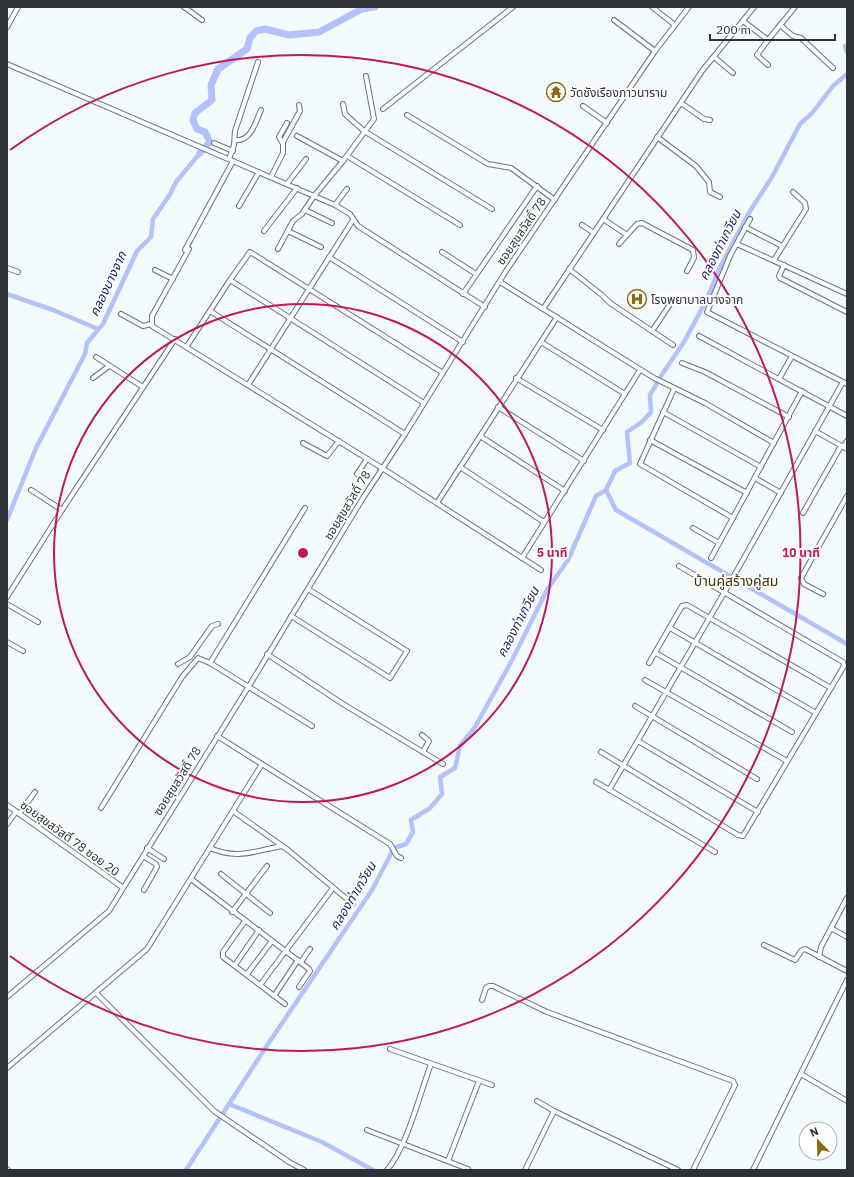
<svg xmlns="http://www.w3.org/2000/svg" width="854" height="1177" font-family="'IBM Plex Sans','Noto Sans Thai',sans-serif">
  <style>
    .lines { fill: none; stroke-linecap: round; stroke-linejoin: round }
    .canal { stroke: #b4c1ff; stroke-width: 4.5 }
    .river { stroke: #b4c1ff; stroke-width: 7 }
    .minor-casing { stroke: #67767c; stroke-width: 6 }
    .minor { stroke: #fff; stroke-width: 4 }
    .ring { fill: none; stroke: #c2185b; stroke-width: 2 }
    .labels { text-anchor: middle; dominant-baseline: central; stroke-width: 4; stroke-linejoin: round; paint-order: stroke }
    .poi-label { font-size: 12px; fill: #2c3235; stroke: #fff; text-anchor: start }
    .street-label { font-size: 12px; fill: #2c3235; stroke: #fff }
    .water-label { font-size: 13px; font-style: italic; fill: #1d1b70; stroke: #fff }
    .quarter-label { font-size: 14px; fill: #423108; stroke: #fff }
    .centre { fill: #c2185b; stroke: #fff; stroke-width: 2 }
    .ring-label { font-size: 12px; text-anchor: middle; font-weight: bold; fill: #c2185b; stroke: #fff; stroke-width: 4; stroke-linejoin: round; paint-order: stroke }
  </style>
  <rect width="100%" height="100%" fill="#f4fbfd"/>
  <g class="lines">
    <g class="canal">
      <path d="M847,45l-2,1 2,6"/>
      <path d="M7,294l46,16 45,19"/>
      <path d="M606,490l10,20 231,134"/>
      <path d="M7,520l29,-72 49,-94 2,-11 16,-19 34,-73 14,-14 2,-18 16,-23 7,-14 24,-29"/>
      <path d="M229,1104l93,38 51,28"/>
      <path d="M186,1170l82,-126 104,-154 22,-42 12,-4 7,-12 -2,-12 19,-12 12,-14 -2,-17 15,-9 5,-22 15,-19 36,-65 36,-72 21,-30 28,-64 10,-6 9,-19 15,-8 -3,-31 15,-10 9,-10 -1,-17 11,-19 23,-34 23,-43 12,-30 31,-58 22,-34 28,-53 13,-12 20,-26 14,-12"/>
    </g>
    <path class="river" d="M200,153l10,-11 -5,-10 -8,-3 -4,-9 2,-7 17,-13 -1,-15 7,-16 29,-20 3,-11 6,-7 9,-2 24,6 30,-3 43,-23 13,-2"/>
    <g class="minor-casing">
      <g id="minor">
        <path d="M184,7l18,13"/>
        <path d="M652,7l23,18"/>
        <path d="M614,20l41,31"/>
        <path d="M743,21l25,19 27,-33"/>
        <path d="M780,25l13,11 8,2 32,30"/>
        <path d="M7,27l11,-20"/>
        <path d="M768,40l-11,15 11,10"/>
        <path d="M714,57l19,16"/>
        <path d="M7,64l328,141 15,9 8,12 127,81"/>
        <path d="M681,103l23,16 6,1"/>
        <path d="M343,104l2,10 19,17 128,78"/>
        <path d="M583,106l24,17"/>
        <path d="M383,109l130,-102"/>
        <path d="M407,115l81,49 23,4 44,32"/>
        <path d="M297,136l46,25"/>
        <path d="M657,137l39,29 13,16 1,10 10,5"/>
        <path d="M235,140c16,2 21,-19 26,-30"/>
        <path d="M214,143l19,8"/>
        <path d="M283,144l-4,-7 8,-14"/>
        <path d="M347,156l113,69"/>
        <path d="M229,159l5,-14 1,-14 23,-69"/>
        <path d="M271,177l12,-24v-11l17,-31 -1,-6"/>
        <path d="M287,184l19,-25"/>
        <path d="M335,205l12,-16"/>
        <path d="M239,206l20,-34"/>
        <path d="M305,210l27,13"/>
        <path d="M603,219l24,16 10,-11 5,-1 51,27 1,8 -7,13"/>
        <path d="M750,219l-20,37 -23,56 140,72"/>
        <path d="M582,225l12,8"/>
        <path d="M745,227l37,19"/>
        <path d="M264,231l33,-43"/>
        <path d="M288,231l33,16"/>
        <path d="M619,244l8,-9"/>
        <path d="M737,244l110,50"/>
        <path d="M189,249l-37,67v10l230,142 159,102"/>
        <path d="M278,249l15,-28 9,-7 12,-18 29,-35 31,-42 -8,-43"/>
        <path d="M185,250l48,-89"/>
        <path d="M442,252l34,22"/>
        <path d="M329,257l134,85"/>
        <path d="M774,260l32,-51 -1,-6 -12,-11"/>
        <path d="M784,265l-5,11 1,2 67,34"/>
        <path d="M7,268l11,4"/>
        <path d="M569,269l33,26 8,8 63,42"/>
        <path d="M155,270l18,9"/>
        <path d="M230,280l194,123"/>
        <path d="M500,282l154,96 51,25 69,40"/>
        <path d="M463,294l74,-108"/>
        <path d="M543,309l159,-238 52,-64"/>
        <path d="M210,311l195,123"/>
        <path d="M121,314l22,12 8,-2"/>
        <path d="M652,331l21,-31"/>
        <path d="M699,336l148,80"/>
        <path d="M541,342l84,52"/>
        <path d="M187,346l43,-66 20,-28 193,121"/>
        <path d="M96,357l47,30"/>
        <path d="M682,363l23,9 84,45"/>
        <path d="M93,378l16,-12"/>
        <path d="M516,378l87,52"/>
        <path d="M779,379l13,-23"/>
        <path d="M248,385l105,-165"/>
        <path d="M674,389l-34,75 93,54"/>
        <path d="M498,407l86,54"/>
        <path d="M663,412l98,55"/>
        <path d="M815,431l32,18"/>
        <path d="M480,436l85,55"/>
        <path d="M650,440l97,53"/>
        <path d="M303,443l24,13 12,-15"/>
        <path d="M843,447l4,-6"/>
        <path d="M460,467l84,55"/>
        <path d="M357,474l10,-15"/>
        <path d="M755,478l26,15"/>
        <path d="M437,503l120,-186"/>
        <path d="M62,510l113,-171"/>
        <path d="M803,513l38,-67"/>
        <path d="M693,528l26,15"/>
        <path d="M522,558l118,-188"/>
        <path d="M711,558l91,-167"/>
        <path d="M823,594l-19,-10 -3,-6 46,-82"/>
        <path d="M7,597l55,-87 -31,-20"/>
        <path d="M7,604l31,18"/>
        <path d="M291,616l99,62 17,-27 -99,-62"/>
        <path d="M670,628l146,85"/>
        <path d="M7,642l16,9"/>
        <path d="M656,653l136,79"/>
        <path d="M267,654l76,50 100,60"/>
        <path d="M210,663l95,-155"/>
        <path d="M649,663l33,-57 5,-1 144,83"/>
        <path d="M178,664l12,-7 22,-31 6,-2"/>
        <path d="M645,680l142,81"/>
        <path d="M635,706l122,73"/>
        <path d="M422,735l7,6 -6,11"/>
        <path d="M217,736l173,108 7,12 4,2"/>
        <path d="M638,741l120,71"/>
        <path d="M601,752l137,83 5,1 101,-170 -1,-4 -164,-96"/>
        <path d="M596,782l119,70"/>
        <path d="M609,790l122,-209 112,-199"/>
        <path d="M7,805l115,82"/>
        <path d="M101,808l81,-131 16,-19 12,5 102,63"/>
        <path d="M233,811l55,39 65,54"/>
        <path d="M19,814l16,-22"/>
        <path d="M7,824l9,-12"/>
        <path d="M147,848l17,11"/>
        <path d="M210,848c28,12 44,3 72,-2"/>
        <path d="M143,856l13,8 1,3 -13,23"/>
        <path d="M221,874l49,39"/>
        <path d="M191,879l118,90 1,2 -11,16"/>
        <path d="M232,912l35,-46"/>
        <path d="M245,921l-22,31v5l62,47"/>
        <path d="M831,928l16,9"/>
        <path d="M764,945l31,15 7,-10 3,-1 42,22"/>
        <path d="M819,957l2,-10 26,-49"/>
        <path d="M301,962l9,-13"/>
        <path d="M235,965l24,-35"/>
        <path d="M247,974l25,-33"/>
        <path d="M260,985l73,-97"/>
        <path d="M96,993l118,118 75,51 15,8"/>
        <path d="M274,996l24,-36"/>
        <path d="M7,997l102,-86 140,-225 114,-188 42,-64 101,-163 149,-220 34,-44"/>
        <path d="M482,1000l4,-12 3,-2h4l54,26 186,69 2,4 -42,85"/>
        <path d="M390,1049l102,36"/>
        <path d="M7,1068l140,-119 115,-185"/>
        <path d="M801,1074l46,27"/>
        <path d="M537,1101l17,10 124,59"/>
        <path d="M367,1130l101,39"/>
        <path d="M448,1161l31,-80"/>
        <path d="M7,1169l1,1"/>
        <path d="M387,1170c20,-23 33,-77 44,-106"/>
        <path d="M525,1170l29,-59"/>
        <path d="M753,1170l94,-190"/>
      </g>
    </g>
    <use href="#minor" class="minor"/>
  </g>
  <g class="ring">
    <circle cx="303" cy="553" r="249"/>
    <path d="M10 150A498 498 0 1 1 10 956"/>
  </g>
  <defs>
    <g id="temple-ring" transform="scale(1)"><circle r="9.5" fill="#fff" stroke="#8d6a0d" stroke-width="1.5"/><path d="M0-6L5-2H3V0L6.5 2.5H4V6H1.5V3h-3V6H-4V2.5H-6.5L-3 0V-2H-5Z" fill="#8d6a0d"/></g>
    <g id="hospital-ring" transform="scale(1)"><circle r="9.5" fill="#fff" stroke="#8d6a0d" stroke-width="1.5"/><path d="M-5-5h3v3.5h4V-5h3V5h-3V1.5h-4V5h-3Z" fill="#8d6a0d"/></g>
  </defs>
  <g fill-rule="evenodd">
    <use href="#temple-ring" x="556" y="92"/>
    <use href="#hospital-ring" x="637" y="299"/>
  </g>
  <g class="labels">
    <g class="poi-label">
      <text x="570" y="92">วัดชังเรืองภาวนาราม</text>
      <text x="651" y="299">โรงพยาบาลบางจาก</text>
    </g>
    <g class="street-label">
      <text transform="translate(521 231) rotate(-56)">ซอยสุขสวัสดิ์ 78</text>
      <text transform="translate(347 505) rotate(-59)">ซอยสุขสวัสดิ์ 78</text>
      <text transform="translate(177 781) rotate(-58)">ซอยสุขสวัสดิ์ 78</text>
      <text transform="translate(70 838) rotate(36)">ซอยสุขสวัสดิ์ 78 ซอย 20</text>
    </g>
    <g class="water-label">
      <text transform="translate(720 245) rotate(-63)">คลองท่าเกวียน</text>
      <text transform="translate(108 284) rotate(-65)">คลองบางจาก</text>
      <text transform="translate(518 622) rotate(-63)">คลองท่าเกวียน</text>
      <text transform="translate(353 896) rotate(-59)">คลองท่าเกวียน</text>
    </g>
    <g class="quarter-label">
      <text x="736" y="581">บ้านคู่สร้างคู่สม</text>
    </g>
  </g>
  <circle cx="303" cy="553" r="6" class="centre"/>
  <g class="ring-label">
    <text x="552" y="557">5 นาที</text>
    <text x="801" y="557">10 นาที</text>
  </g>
  <rect width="854" height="1177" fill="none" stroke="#2c3235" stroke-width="16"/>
  <g transform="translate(818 1141) rotate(337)"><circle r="19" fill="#ffffff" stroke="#abadae"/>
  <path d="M0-3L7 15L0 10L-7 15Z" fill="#8d6a0d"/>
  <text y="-6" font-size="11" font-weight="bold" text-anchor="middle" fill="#2c3235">N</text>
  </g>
  <path d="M710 34v6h125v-6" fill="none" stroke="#2c3235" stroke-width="2"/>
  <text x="716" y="34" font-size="12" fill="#2c3235" stroke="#ffffff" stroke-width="3" paint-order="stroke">200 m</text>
</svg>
